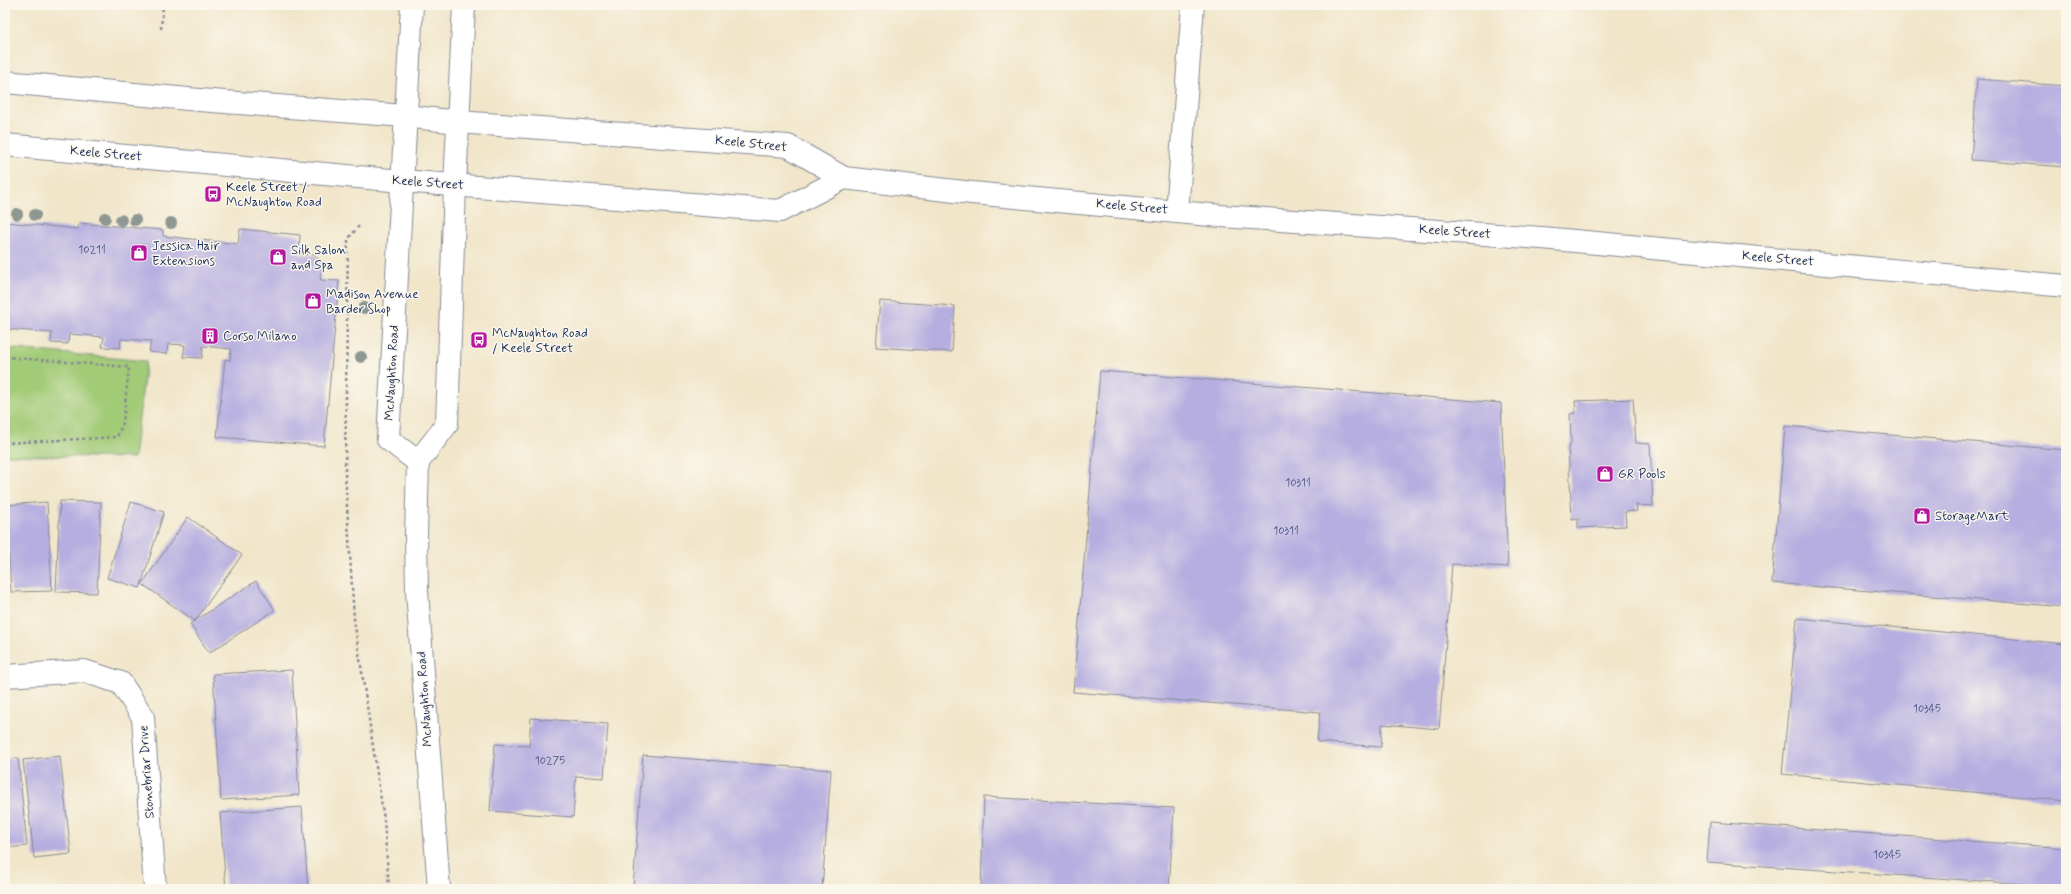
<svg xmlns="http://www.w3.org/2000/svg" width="2071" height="894" font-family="Mynerve,sans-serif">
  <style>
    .green { fill: #a2cb77; stroke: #5e7d6a }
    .building { fill: #b6aee0 }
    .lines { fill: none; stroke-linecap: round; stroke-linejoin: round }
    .street-casing { stroke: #868a94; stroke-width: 24 }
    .secondary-casing { stroke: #868a94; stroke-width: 24 }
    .path { stroke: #868a94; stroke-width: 2.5; stroke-dasharray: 3 3; stroke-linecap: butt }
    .street { stroke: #fff; stroke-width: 22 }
    .secondary { stroke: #fff; stroke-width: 22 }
    .tree { fill: #8e9792 }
    .labels { text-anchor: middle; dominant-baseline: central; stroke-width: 3; stroke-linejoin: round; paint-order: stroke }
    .number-label { font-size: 11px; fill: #424f7e }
    .street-label { font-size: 13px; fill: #1b2f5e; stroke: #fbf7ec }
    .poi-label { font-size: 13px; fill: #1b2f5e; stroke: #fbf7ec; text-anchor: start }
  </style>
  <rect width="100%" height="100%" fill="#fbf7ec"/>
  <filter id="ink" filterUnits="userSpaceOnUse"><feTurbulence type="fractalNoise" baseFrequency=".025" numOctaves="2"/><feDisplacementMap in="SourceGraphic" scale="8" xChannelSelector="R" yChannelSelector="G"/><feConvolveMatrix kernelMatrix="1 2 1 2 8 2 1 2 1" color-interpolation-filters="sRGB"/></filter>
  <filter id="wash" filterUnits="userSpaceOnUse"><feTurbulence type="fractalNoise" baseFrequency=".012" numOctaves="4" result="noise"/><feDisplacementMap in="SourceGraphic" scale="16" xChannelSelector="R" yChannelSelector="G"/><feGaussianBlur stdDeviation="0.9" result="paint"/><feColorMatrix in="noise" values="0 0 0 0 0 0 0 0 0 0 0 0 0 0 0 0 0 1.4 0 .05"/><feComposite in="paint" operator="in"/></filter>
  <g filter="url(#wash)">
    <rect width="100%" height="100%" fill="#f1e6ca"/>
    <path class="green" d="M5,348l141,13 -12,97 -129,-3z"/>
    <g id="blocks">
      <g class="building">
        <path d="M1977,79l89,7v81l-95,-7z"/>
        <path d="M5,222l73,7 1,-6 84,7v6l75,8 2,-15 60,6 -1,17 2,3 13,-1 9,10 -3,13 1,3 18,1 -15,165 -107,-9 8,-78 5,1 1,-11 -28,-3 -1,12 -19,-1 2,-12 -17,-1 -1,10 -18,-2 2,-11 -30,-2 -1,9 -18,-1 2,-10 -35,-3 -1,10 -17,-1 1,-10 -47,-4z"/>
        <path d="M880,301l75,5 -3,46 -76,-5z"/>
        <path d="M1100,371l401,32 7,164 -56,-3 -13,165 -57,-5 -1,23 -64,-5 3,-30 -247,-20z"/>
        <path d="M1633,399l3,44 14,1 3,62 -17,-1 1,6 -12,1 1,14 -48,2v-10l-6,1 -4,-73 3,-1 -1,-31 6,-1 -1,-12z"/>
        <path d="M1785,426l281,24v157l-294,-24z"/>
        <path d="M60,501l41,1 -4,91 -41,-1z"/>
        <path d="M47,502l5,89 -41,1 -5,-87z"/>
        <path d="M131,502l33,10 -24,76 -33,-10z"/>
        <path d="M188,517l54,38 -47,66 -53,-37z"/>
        <path d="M5,579h1l1,18 -2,1z"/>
        <path d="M256,581l19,29 -66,43 -19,-29z"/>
        <path d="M1797,618l269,26v157l-284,-27z"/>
        <path d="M292,670l7,125 -78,5 -8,-126z"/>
        <path d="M531,718l77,6 -4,54 -28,-2 -3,41 -83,-6 5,-67 34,2z"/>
        <path d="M643,755l188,15 -9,119h-189z"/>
        <path d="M60,756l11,98 -37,4 -11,-98z"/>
        <path d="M18,758l9,88 -22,2v-89z"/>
        <path d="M984,797l190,11 -5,81h-188z"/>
        <path d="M302,807l6,82h-82l-6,-76z"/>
        <path d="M1710,822l356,26v39l-359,-25z"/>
      </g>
    </g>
  </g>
  <g filter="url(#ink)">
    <use href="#blocks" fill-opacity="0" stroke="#868a94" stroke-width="1"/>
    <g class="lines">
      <g class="street-casing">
        <g id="street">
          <path d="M1177,212l16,-207"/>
          <path d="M5,676l79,-5 37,12 22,34 12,172"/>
        </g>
      </g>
      <g class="secondary-casing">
        <g id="secondary">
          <path d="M412,5l-24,434 30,23"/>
          <path d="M5,82l194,18 206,16 53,6 330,24 56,32 128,15 249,23 321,22 524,48"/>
          <path d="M5,145l397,36 378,30 64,-33"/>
          <path d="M439,889l-22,-298 -1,-55 2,-74 29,-38 8,-239 9,-180"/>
        </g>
      </g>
      <g class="path">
        <path d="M161,29l2,-24"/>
        <path d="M359,226l-11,13 -3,234 9,146 30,201 5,69"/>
        <path d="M5,357l124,10 -6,56 -6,14 -112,6"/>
      </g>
      <use href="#street" class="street"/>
      <use href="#secondary" class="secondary"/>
    </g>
    <g class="tree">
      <circle cx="17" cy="214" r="6"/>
      <circle cx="35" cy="215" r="6"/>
      <circle cx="105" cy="218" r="6"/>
      <circle cx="121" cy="220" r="6"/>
      <circle cx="135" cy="220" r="6"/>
      <circle cx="171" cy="223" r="6"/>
      <circle cx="364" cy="308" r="6"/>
      <circle cx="361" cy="357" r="6"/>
    </g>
  </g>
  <defs>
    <g id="bus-square" transform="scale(0.9)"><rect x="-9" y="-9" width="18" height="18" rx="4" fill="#b5179e" stroke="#fbf7ec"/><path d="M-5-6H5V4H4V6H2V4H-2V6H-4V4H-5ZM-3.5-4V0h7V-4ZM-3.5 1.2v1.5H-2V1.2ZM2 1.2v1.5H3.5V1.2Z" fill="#fff"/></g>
    <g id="shop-square" transform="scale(0.9)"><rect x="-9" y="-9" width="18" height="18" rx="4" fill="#b5179e" stroke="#fbf7ec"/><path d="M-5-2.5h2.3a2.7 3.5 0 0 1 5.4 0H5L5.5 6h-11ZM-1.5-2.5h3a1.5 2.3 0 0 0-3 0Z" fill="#fff"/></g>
    <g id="building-square" transform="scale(0.9)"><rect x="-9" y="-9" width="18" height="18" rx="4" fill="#b5179e" stroke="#fbf7ec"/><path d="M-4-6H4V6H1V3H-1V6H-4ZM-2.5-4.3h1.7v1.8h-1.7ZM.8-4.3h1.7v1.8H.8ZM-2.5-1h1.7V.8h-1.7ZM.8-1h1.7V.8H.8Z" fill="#fff"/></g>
  </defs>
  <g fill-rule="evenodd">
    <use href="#bus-square" x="213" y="194"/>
    <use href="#shop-square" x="139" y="253"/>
    <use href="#shop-square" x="278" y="257"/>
    <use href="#shop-square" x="313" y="301"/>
    <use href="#building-square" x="210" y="336"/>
    <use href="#bus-square" x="479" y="340"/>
    <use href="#shop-square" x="1605" y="474"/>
    <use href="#shop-square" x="1922" y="516"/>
  </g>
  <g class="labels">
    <g class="number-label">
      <text x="92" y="250">10211</text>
      <text x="1298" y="483">10311</text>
      <text x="1286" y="531">10311</text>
      <text x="1927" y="709">10345</text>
      <text x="550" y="761">10275</text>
      <text x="1887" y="855">10345</text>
    </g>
    <g class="street-label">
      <text transform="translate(751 144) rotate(6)">Keele Street</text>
      <text transform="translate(106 154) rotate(5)">Keele Street</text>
      <text transform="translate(428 183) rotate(4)">Keele Street</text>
      <text transform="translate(1132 207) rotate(5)">Keele Street</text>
      <text transform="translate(1455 232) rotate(4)">Keele Street</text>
      <text transform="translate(1778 259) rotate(5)">Keele Street</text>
      <text transform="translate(392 373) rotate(-87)">McNaughton Road</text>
      <text transform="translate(425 699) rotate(-94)">McNaughton Road</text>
      <text transform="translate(147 772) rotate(-94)">Stonebriar Drive</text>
    </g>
    <g class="poi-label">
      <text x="226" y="187">Keele Street /<tspan x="226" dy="15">McNaughton Road</tspan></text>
      <text x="152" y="246">Jessica Hair<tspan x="152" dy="15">Extensions</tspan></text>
      <text x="291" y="250">Silk Salon<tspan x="291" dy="15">and Spa</tspan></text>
      <text x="326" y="294">Madison Avenue<tspan x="326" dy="15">Barder Shop</tspan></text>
      <text x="492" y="333">McNaughton Road<tspan x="492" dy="15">/ Keele Street</tspan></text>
      <text x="223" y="336">Corso Milano</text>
      <text x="1618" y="474">GR Pools</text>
      <text x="1935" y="516">StorageMart</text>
    </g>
  </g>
  <rect width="2071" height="894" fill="none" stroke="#fbf7ec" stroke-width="20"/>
</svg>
